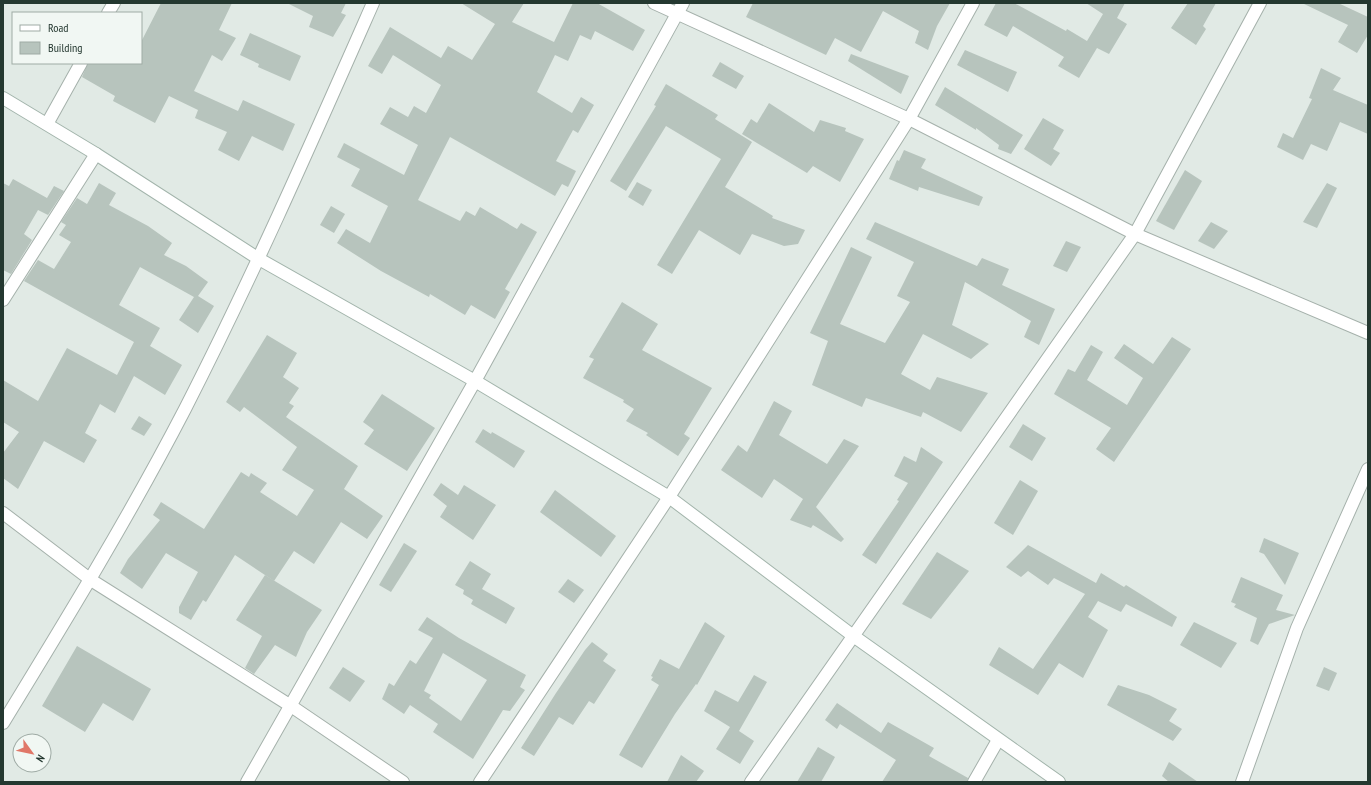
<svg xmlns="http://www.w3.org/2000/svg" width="1371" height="785" font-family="'PT Sans Narrow',sans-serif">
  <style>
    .building { fill: #b7c4bd; fill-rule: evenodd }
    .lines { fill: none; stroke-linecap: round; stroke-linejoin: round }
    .street-casing { stroke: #a5b1ab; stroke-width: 14 }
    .secondary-casing { stroke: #a2b4ab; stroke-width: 14 }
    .street { stroke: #fff; stroke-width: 12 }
    .secondary { stroke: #fff; stroke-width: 12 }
  </style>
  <rect width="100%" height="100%" fill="#e1eae5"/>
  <g class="building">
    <path d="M161,3h71l-13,27 17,8 -14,23 -10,-6 -18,36 44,20 5,-11 52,24 -12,27 -31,-15 -13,25 -21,-11 9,-18 -32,-14 3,-8 -29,-14 -14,27 -42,-22 2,-5 -33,-19 6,-14h53v-21z"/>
    <path d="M287,3h59l-5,10 5,2 -13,22 -24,-10 4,-11z"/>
    <path d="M461,3h63l-12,19 42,20 19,-39h24l48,27 -12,21 -38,-20 -4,9 -11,-5 -12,26 -13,-6 -18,37 35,21 9,-16 13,8 -16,28 -5,-3 -17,31 20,10 -8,16 -6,-3 -7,12 -105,-59 -32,63 42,21 6,-10 9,5 5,-9 37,22 4,-6 16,9 -32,57 5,3 -15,27 -24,-14 -6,10 -35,-21 -1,3 -48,-26 -44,-28 9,-14 24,14 18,-37 -37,-20 9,-17 -23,-12 7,-14 60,32 14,-30 -38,-21 10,-17 18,10 6,-11 12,7 15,-28 -48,-30 -11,19 -14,-8 22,-39 51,31 7,-12 24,14 23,-36z"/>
    <path d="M753,3h197l-13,23 -9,24 -13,-7 4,-12 -36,-20 -22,41 -26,-14 -9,17 -80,-38z"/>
    <path d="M996,3h18l52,28 1,-2 20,12 16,-27 -17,-11h39l-8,15 10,6 -18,30 -12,-6 -18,30 -21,-12 6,-9 -51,-31 -6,11 -23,-12z"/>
    <path d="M1188,3h28l-13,23 3,3 -10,16 -25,-17z"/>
    <path d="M1302,3h36l30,14v18l-11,18 -19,-11 10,-17z"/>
    <path d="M250,33l51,23 -11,25 -32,-14 1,-3 -19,-9z"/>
    <path d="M965,50l52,22 -9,20 -51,-27z"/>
    <path d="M851,54l58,22 -8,18 -53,-33z"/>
    <path d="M720,62l24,14 -8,13 -24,-13z"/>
    <path d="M1321,68l20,10 -8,12 35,15v29l-28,-12 -13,29 -16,-7 -8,16 -26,-13 6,-14 10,5 19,-39 -3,-1z"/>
    <path d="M666,84l52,31 -3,4 37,23 -27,45 48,29 -1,2 33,12 -7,14 -14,2 -32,-12 -12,21 -41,-25 -27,44 -15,-9 64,-106 -55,-33 -40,65 -16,-10 46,-75 -2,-1z"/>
    <path d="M945,87l78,48 -12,19 -13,-5 1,-4 -23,-17v2l-41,-25z"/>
    <path d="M769,103l45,29 6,-12 26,8 -1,3 19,8 -24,43 -27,-16 -6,7 -65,-39 9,-15 6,4z"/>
    <path d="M1043,118l21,12 -11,19 7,4 -9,13 -27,-17z"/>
    <path d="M904,150l22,9 -5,9 62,29 -4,9 -60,-19 -1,4 -29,-12 8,-19 2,1z"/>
    <path d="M1185,170l17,11 -28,49 -18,-9z"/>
    <path d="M13,179l34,19 7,-12 10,5 -16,24 -10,-5 -14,24 8,6 -21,34 -8,-4v-87l6,3z"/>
    <path d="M637,182l15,8 -9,16 -15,-9z"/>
    <path d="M99,183l17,10 -7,12 39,21 24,17 -8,12 22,11 22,16 -10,14 16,10 -16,27 -19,-13 15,-23 -54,-30 -21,38 41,23 -10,18 32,19 -17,30 -31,-19 -19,37 -15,-9 -15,29 12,7 -13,23 -40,-22 -26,48 -15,-11v-25l16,-21 -16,-10v-42l35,21 29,-53 50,27 17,-33 -110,-61 14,-21 16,9 17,-27 -12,-7 7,-10 -5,-3 16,-24 10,6z"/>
    <path d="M1327,183l10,5 -20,40 -14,-6z"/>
    <path d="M331,206l14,8 -11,19 -14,-8z"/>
    <path d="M875,222l102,44 5,-8 27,11 -7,16 53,24 -16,36 -15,-8 7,-16 -66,-39 -13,43 37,19 -18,15 -48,-25 -22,40 29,16 7,-13 51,16 -27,39 -38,-20 -2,5 -55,-19 -4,9 -50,-22 16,-44 -18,-8 41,-86 21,10 -32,67 45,19 25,-41 -13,-6 17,-34 -48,-23z"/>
    <path d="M1211,222l17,9 -14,18 -16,-8z"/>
    <path d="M1066,241l15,6 -14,25 -14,-6z"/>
    <path d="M622,302l36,22 -16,26 70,38 -28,46 6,4 -12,18 -32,-21 2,-2 -22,-12 8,-12 -11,-7 1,-2 -41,-22 11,-19 -5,-2z"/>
    <path d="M267,335l30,18 -14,24 16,11 -10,15 5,3 -8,11 72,49 -14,23 39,27 -16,23 -26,-17 -27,42 -20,-13 -20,30 -39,-26 -29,47 -3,-2 -12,20 -12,-7v-6l19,-35 -32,-19 -24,36 -22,-16 8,-14 32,-39 -7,-5 8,-13 43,27 37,-57 8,5 2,-4 16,10 -7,9 37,24 17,-26 -32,-20 15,-23 -53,-40 -4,5 -14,-10z"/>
    <path d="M1172,337l19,12 -77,113 -18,-13 15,-21 -57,-34 14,-25 7,3 16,-27 12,7 -16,28 40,25 16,-27 -29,-20 10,-14 29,20z"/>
    <path d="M382,394l53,34 -28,43 -43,-27 10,-14 -11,-8z"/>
    <path d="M774,401l18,10 -13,24 48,29 17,-25 15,7 -43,61 28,32 -3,3 -28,-17 -2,3 -21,-8 13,-21 -29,-20 -12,19 -41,-28 17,-25 9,7z"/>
    <path d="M139,416l13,8 -8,12 -13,-7z"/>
    <path d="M1023,424l23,14 -14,23 -23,-14z"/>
    <path d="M483,429l8,5 1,-2 33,19 -11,17 -39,-26z"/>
    <path d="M921,447l22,15 -67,102 -14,-9 37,-54 -2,-1 11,-17 -14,-7 10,-20 12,6z"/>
    <path d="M1020,480l18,11 -25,44 -19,-12z"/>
    <path d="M441,483l17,12 6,-10 32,20 -23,35 -33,-23 7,-11 -14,-11z"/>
    <path d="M555,490l61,46 -15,21 -61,-45z"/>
    <path d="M1264,538l35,15 -14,32 -21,-31 -5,-2z"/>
    <path d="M404,543l13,8 -26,41 -12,-7z"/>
    <path d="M1028,545l68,38 5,-10 23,14 2,-2 51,32 -5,10 -46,-23 -5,8 -23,-11 -10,16 20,13 -25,48 -24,-15 -21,32 -49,-30 10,-18 34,22 52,-75 -31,-16 -6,7 -20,-14 -7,6 -15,-10z"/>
    <path d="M937,552l32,19 -38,48 -29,-15z"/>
    <path d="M470,561l21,13 -9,15 33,19 -9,16 -35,-20 2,-4 -10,-6 1,-4 -9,-5z"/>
    <path d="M265,575l57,35 -15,22 -11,25 -21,-12 -21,29 -9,-6 17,-32 -26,-16z"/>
    <path d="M1241,577l42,18 -7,15 19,5 -26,9 -11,21 -8,-4 7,-23 -23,-11 2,-3 -5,-2z"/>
    <path d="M568,579l16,11 -10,13 -16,-11z"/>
    <path d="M427,617l32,21 67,37 -6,12 5,3 -15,21 -7,-1 -30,49 -40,-27 5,-8 -28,-19 -6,9 -22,-15 7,-16 5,3 16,-26 6,4 17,-26 -15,-8zM443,653l44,27 -26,41 -32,-23 2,-3 -7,-4z"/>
    <path d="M705,622l20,14 -28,49 -1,-1 -21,30 -33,54 -23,-13 40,-70 -8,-5 2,-3 -2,-1 9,-17 19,10z"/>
    <path d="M1194,622l43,21 -16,25 -41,-23z"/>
    <path d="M592,642l16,12 -5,7 13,9 -22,34 -5,-3 -16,24 -14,-8 -25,39 -13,-8 35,-55 29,-43z"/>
    <path d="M77,646l74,43 -18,32 -30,-18 -18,29 -43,-26z"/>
    <path d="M343,667l22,14 -15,21 -21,-14z"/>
    <path d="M1324,667l13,6 -8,18 -13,-5z"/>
    <path d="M754,675l13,7 -28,49 15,10 -14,23 -24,-15 14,-22 -26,-16 11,-21 23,12z"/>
    <path d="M1118,685l31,10 28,14 -8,12 13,8 -9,12 -66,-36z"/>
    <path d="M837,703l44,30 7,-11 46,26 -5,8 39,22 -1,4h-85l14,-22 -56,-36 -3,5 -12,-9z"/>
    <path d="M818,747l17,10 -6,11 -8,14h-24z"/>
    <path d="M681,755l23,16 -8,11h-29z"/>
    <path d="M1169,762l29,20h-29l-7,-6z"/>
  </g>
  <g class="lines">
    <g class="street-casing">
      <g id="street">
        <path d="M654,3l255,116 226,115 233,99"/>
        <path d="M108,13l6,-10"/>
        <path d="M47,124l34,-61"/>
        <path d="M3,300l93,-146"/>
        <path d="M3,513l88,67 200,126 112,76"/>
        <path d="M3,723c63,-103 126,-206 182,-314 68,-133 128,-270 188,-406"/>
        <path d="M247,782l228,-401 208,-378"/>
        <path d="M480,782l189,-285 240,-378 64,-116"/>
        <path d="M751,782l384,-548 125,-231"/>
        <path d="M974,782l24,-42"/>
        <path d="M1242,782l55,-154 71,-159"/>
      </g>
    </g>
    <g class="secondary-casing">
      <path id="secondary" d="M3,98l93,56 163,105 216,122 194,116 183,138 207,147"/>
    </g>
    <use href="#street" class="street"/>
    <use href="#secondary" class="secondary"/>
  </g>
  <rect width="1371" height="785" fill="none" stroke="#243830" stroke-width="8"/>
  <rect x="12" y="12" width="130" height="52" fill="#f1f7f3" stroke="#9faba5"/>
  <rect x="20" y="25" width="20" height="6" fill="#ffffff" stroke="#9faba5"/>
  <text x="48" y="32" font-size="12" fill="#243830">Road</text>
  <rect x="20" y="42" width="20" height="12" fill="#b7c4bd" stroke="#9faba5"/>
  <text x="48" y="52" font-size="12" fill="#243830">Building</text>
  <g transform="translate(32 753) rotate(123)"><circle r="19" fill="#f1f7f3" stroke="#9faba5"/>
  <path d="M0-3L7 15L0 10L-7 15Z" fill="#e07768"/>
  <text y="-6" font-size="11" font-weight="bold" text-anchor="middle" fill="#243830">N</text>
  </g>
</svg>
